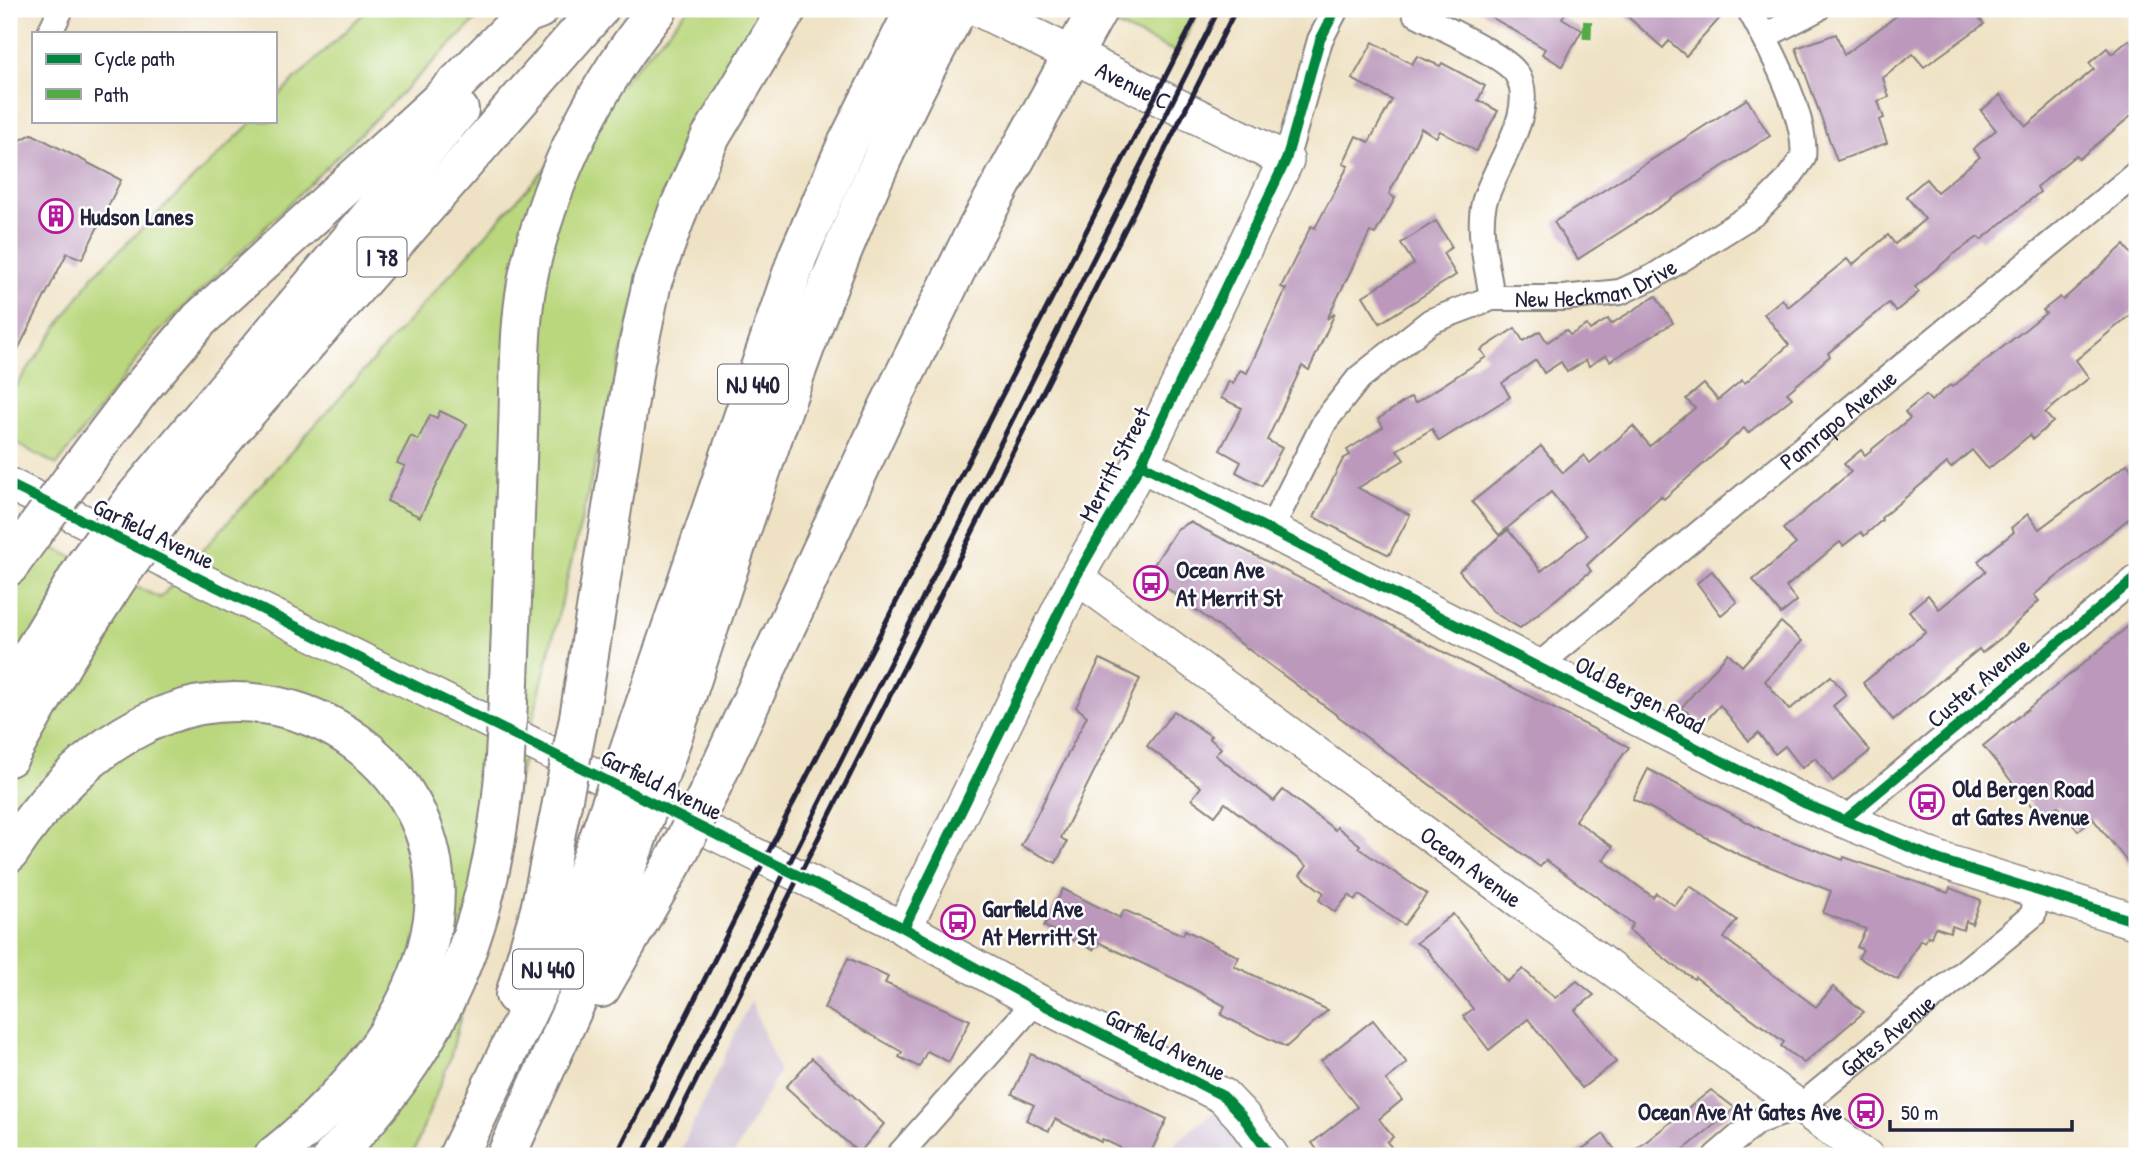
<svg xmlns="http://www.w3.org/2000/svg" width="2146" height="1165" font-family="'Patrick Hand',sans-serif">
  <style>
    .industrial { fill: #cdbed2 }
    .green { fill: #bad77d; stroke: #6e7c5c; stroke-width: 2 }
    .building { fill: #bb98bc }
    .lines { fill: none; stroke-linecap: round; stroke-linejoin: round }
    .minor-casing { stroke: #888280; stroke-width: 28 }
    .tertiary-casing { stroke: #888280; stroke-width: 35 }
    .secondary-casing { stroke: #888280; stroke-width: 38 }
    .trunk-casing { stroke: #888280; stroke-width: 42 }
    .motorway-casing { stroke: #888280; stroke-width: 42 }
    .minor { stroke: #fff; stroke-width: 24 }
    .tertiary { stroke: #fff; stroke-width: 32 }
    .secondary { stroke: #fff; stroke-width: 35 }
    .trunk { stroke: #fff; stroke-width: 38 }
    .motorway { stroke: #fff; stroke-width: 38 }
    .rail { stroke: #22223b; stroke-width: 5 }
    .trunk-bridge-casing { stroke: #888280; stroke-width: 42; stroke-linecap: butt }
    .motorway-bridge-casing { stroke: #888280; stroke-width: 42; stroke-linecap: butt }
    .trunk-bridge { stroke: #fff; stroke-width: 38 }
    .motorway-bridge { stroke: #fff; stroke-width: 38 }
    .quiet { stroke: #53aa46; stroke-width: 9; stroke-dasharray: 18 9; stroke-linecap: butt }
    .cycleway-casing { stroke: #fff; stroke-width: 15 }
    .cycleway { stroke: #00873e; stroke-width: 10 }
    .labels { text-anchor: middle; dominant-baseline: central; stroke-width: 5; stroke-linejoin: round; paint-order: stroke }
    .shield { fill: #fff; stroke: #646476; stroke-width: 2 }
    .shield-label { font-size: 23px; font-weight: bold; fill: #22223b }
    .street-label { font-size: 24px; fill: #22223b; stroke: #fff }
    .poi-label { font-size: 24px; font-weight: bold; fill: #22223b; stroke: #fff; text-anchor: start }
  </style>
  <rect width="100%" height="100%" fill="#fff"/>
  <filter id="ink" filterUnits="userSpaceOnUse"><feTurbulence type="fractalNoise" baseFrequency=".0143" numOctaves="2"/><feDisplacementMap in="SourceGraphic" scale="14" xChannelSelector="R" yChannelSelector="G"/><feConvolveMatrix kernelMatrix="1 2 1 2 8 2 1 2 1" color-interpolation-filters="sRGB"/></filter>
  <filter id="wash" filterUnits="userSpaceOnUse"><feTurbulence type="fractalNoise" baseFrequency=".00686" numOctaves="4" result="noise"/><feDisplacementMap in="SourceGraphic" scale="28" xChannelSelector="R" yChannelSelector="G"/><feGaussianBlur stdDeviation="1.57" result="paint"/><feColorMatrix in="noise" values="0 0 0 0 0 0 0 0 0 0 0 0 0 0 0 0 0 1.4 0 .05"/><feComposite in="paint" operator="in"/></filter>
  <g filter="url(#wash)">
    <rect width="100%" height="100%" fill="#efe2c4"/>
    <g class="industrial">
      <path d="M751,1000l28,72 -46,84h-55z"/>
      <path d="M1226,1102l39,54h-106z"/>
    </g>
    <g class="green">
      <path d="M368,9h119l-332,327 -98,129 -48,-25v-44l85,-121 159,-154h22v-22z"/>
      <path d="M688,9h84l-129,259 -193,791 -38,97h-403v-629l151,71z"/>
      <path d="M1116,9h84l-22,44 -69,-31z"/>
    </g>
    <g id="blocks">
      <g class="building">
        <path d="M1478,9h90l-6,9 20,12 -20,36 -20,-12 3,-5z"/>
        <path d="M1619,9h91l10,9 -34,38 -17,-15 -6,7z"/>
        <path d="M1906,9h66l12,15 -60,43 -11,-13 -30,24 6,19 -11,4 6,17 -5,2 8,23 -50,18 -41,-113 40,-14 8,21z"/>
        <path d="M2129,40l8,11v60l-58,48 -3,-4 -39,32 3,5 -59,48 -3,-3 -24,17 -39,33 4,5 -23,19 -7,-8 -61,50 2,3 -43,37 5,5 -44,35 -4,-5 -80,71 -3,-3 -74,69 4,6 -71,57 -27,-16 -34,-41 49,-41 33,41 46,-36 -36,-43 -52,43 -27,-33 69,-56 22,27 21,-18 6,8 43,-37 17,20 45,-38 -9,-9 18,-15 14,16 24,-20 3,3 44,-38 -25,-31 18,-15 6,8 59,-48 5,6 36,-30 7,9 30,-25 -19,-23 20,-17 11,13 43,-35 -7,-8 23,-19 -15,-19 19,-16 26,31 68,-57 -5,-6 18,-15 5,6z"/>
        <path d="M1373,42l39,22 5,-8 23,10 2,-3 43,23 -7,14 20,11 -22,40 -36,-20 -4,6 -15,-9 -32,66 6,4 -20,36 -5,-2 -43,87 8,-6 -26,57 -7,-4 -35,74 15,8 -20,38 -26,-14 5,-10 -21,-12 22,-42 -21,-10 8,-17 4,3 7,-14 7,3 39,-84 -5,-2 30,-61 4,2 33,-62 -5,-2 13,-28 13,6 23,-42 -40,-21z"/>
        <path d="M1747,99l23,37 -192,123 -24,-37z"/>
        <path d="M32,134l89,46 -39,79 -15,-6 -58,114v-221z"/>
        <path d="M1436,221l16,26 -9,6 13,22 -76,48 -17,-27 51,-32 -13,-21z"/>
        <path d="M2124,245l13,16v48l-61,51 13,18 -44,35 8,9 -20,17 -3,-4 -42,34 -16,-19 -21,18 -4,-5 -66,55 1,2 -18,16 -3,-4 -18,14 -3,-4 -54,45 11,14 -16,13 -28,-34 43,-36 -13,-15 68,-57 -7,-8 17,-14 4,5 45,-37 -5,-6 21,-17 5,6 19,-16 2,2 94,-74 -3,-3 17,-13 3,3z"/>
        <path d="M1656,296l17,27 -63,38 -4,-6 -17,11 -3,-6 -19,12 -6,-10 -17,11 -8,-13 -34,23 8,14 -71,44 -7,-12 -35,21 7,10 -46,28 52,27 -21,40 -75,-38 29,-58 7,-4 -3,-5 36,-23 -5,-8 33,-22 4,6 71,-46 -5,-7 34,-22 8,13 17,-10 7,11 19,-12 4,5 17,-10 3,5 18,-11 3,5z"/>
        <path d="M440,411l27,13 -47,93 -33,-16 18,-35 -8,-3 14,-27 7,4 12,-25 7,3z"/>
        <path d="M2127,464l10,13v35l-103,83 5,6 -38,37 -19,15 -3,-4 -86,71 -30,-37 63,-51 -17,-21 19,-16 11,14 47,-38 -8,-10 36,-29 -3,-4 17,-14 11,15z"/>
        <path d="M1190,522l439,225 -54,73 38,27 -10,13 50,37 3,-4 19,13 15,-20 47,34 -13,18 92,69 17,-20 31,25 -60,51 -23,-17 3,-4 -89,-65 -1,2 -21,-14 -44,-35 4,-6 -39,-29 -48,-35 -6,7 -392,-293 29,-45z"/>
        <path d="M1712,571l25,31 -16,13 -24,-32z"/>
        <path d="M2137,619v255l-44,-55 -15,12 -20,-25 -16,13 -59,-73z"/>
        <path d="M1781,622l21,19 -37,40 24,29 42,-34 15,19 -13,11 37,45 -37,30 -18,-23 -13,10 -17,-22 -10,8 -17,-21 -9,8 -29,-36 -15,17 -24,-14 47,-55 14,13z"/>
        <path d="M1100,659l40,20 -79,159 6,4 -11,21 -35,-17 66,-130 -11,-9z"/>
        <path d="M1174,711l37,25 -2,2 12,10 -6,7 59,46 9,-11 52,40 2,-3 23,18 -2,3 69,46 -23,31 -45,-30 -4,5 -6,-5 -14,17 -16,-12 5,-7 -24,-18 7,-9 -82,-63 -10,13 -23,-17 9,-12 -54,-41z"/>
        <path d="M1648,769l116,62 79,29 1,-3 104,36 2,-5 31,12 -9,24 -6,-3 -3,9 -11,-4 -2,6 -15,-5 -4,10 -3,-1 -3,6 -5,-2 -22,40 -40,-22 5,-8 -6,-3 9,-18 -43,-16 8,-22 -93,-37 -105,-55z"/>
        <path d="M1063,889l57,29 4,-8 59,25 2,-5 54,27 -5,9 94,44 -42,37 -65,-32 4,-9 -46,-25 -81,-39 -5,8 -49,-24z"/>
        <path d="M1453,914l54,68 16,-13 32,29 22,-17 17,14 -19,15 41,52 -34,26 -54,-69 -39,31 -26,-34 10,-7 -47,-60 -10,-6z"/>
        <path d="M848,958l40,19 -3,6 85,37 -21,42 -22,-11 -8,16 -20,-10 3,-5 -78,-44z"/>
        <path d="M1373,1020l34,43 -21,17 16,20 -23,19 14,18 -6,5 12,14h-77l-10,-13 45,-36 -36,-46z"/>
        <path d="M1031,1054l136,65 -18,37h-11l-36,-17 -1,3 -46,-23 -6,12 -23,-11 8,-15 -22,-11z"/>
        <path d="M812,1058l72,66 -25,29 -73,-66z"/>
        <path d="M1711,1090l24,18 -59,48h-48z"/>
        <path d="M1604,1134l15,22h-47z"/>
      </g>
    </g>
  </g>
  <g filter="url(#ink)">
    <use href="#blocks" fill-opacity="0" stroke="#888280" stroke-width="2"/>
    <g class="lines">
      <g class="minor-casing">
        <g id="minor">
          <path d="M1415,13c22,12 89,42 101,60 24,36 -22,93 -32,130 -7,29 4,66 8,95"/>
          <path d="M51,30l10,-21"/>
          <path d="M1765,36l52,-27"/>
          <path d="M1286,160l34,-120 16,-31"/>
          <path id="s1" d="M1270,531l55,-110 34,-43 72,-57 61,-23h71l57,-6 33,-15 102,-64 30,-30 18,-25c5,-41 -34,-113 -54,-149"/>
          <path id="s2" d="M1539,665l598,-492"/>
          <path d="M1846,819l291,-242"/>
          <path d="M898,1156l138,-155"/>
          <path id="s3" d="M1716,1156l40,-34 44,-15 233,-192 4,-24"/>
        </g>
      </g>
      <g class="tertiary-casing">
        <g id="tertiary">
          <path d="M9,484l895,444"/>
          <path id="s4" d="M1076,577l791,579"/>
        </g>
      </g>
      <g class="secondary-casing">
        <g id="secondary">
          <path id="s5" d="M979,9l307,151 -145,304 -65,113 -172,351 132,73 187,95 19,20 29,40"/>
          <path d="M1141,464l665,340 134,56 197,62"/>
        </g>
      </g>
      <g class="trunk-casing">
        <g id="trunk">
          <path d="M579,718l56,-356 17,-80 27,-74 31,-70 77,-129"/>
          <path d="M631,746l167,-490 47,-108 70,-139"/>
          <path d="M664,762c87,-254 161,-519 294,-753"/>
          <path d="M709,792l177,-380 86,-174 126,-229"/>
          <path d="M601,988l74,-129"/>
          <path d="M515,995l25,-85 22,-107"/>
          <path d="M458,1156l104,-216 42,-116"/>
          <path d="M506,1156l80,-176 50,-139"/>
        </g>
      </g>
      <g class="motorway-casing">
        <g id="motorway">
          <path d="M81,467l61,-80 58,-68 238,-217 88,-88 13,-5"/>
          <path d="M137,495l322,-385"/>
          <path d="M168,509l64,-80 367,-420"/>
          <path d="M9,566l21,-29"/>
          <path d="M509,682c3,-83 6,-167 9,-250 2,-56 0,-114 13,-169 23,-94 66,-179 127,-254"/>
          <path d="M9,691l77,-127"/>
          <path d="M9,757l55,-96 53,-82"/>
          <path d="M9,853c38,-58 90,-112 156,-138 134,-51 288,56 268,204 -13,94 -88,180 -159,237"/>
          <path d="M333,1156c108,-106 158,-231 171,-380"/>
        </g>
      </g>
      <use href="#minor" class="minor"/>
      <use href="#tertiary" class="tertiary"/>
      <use href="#secondary" class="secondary"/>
      <use href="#trunk" class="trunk"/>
      <use href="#motorway" class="motorway"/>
      <g class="rail">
        <path d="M616,1156l169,-337 415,-810"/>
        <path d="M642,1156l577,-1147"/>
        <path d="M658,1156l578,-1147"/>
      </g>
      <g class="trunk-bridge-casing">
        <g id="trunk-bridge">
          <path d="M562,803l17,-85"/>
          <path d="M604,824l27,-78"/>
          <path d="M636,841l28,-79"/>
          <path d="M675,859l34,-67"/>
        </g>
      </g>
      <g class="motorway-bridge-casing">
        <g id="motorway-bridge">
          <path d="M30,537l51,-70"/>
          <path d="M86,564l51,-69"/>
          <path d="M117,579l51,-70"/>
          <path d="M504,776l5,-94"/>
        </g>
      </g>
      <use href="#trunk-bridge" class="trunk-bridge"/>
      <use href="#motorway-bridge" class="motorway-bridge"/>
      <path class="quiet" d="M1587,39l1,-30"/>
      <g class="cycleway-casing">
        <g id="cycleway">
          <path d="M1141,464l665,340 134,56 197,62"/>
          <path d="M9,484l895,444 132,73 187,95 19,20 29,40"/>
          <path d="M1846,819l291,-242"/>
          <path d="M904,928l172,-351 65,-113 145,-304 34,-120 16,-31"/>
        </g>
      </g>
      <use href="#cycleway" class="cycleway"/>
    </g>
  </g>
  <defs>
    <g id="building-ring" transform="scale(1.75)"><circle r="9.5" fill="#fff" stroke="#b5179e" stroke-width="1.5"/><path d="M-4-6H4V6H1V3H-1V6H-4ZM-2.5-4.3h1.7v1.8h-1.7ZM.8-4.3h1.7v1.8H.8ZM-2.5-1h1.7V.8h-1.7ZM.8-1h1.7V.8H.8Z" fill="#b5179e"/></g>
    <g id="bus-ring" transform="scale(1.75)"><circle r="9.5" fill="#fff" stroke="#b5179e" stroke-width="1.5"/><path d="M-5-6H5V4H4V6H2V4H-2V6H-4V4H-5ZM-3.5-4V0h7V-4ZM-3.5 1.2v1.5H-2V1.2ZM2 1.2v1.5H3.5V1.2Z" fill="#b5179e"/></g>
  </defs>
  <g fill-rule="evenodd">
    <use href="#building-ring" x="56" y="216"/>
    <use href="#bus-ring" x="1151" y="583"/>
    <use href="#bus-ring" x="1927" y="802"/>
    <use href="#bus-ring" x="958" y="922"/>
    <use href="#bus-ring" x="1866" y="1111"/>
  </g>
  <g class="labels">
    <g class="shield">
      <rect x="357.5" y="237.5" width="49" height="39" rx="5"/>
      <rect x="718" y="364.5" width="70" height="39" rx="5"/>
      <rect x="513" y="949.5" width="70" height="39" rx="5"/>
    </g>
    <g class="shield-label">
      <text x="382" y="257">I 78</text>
      <text x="753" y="384">NJ 440</text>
      <text x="548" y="969">NJ 440</text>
    </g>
    <g class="street-label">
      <text stroke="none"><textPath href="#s5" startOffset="172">Avenue C</textPath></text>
      <text stroke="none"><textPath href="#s1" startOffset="441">New Heckman Drive</textPath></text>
      <text stroke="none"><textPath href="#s2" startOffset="387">Pamrapo Avenue</textPath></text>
      <text transform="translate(1114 464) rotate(-62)">Merritt Street</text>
      <text transform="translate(154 533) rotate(26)">Garfield Avenue</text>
      <text transform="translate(1978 682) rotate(-40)">Custer Avenue</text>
      <text transform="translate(1640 694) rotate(27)">Old Bergen Road</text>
      <text transform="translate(662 784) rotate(26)">Garfield Avenue</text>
      <text stroke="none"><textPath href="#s4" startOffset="490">Ocean Avenue</textPath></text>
      <text stroke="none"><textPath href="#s3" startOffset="212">Gates Avenue</textPath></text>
      <text transform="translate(1166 1044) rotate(27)">Garfield Avenue</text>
    </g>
    <g class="poi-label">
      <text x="80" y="216">Hudson Lanes</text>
      <text x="1176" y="569">Ocean Ave<tspan x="1176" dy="28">At Merrit St</tspan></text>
      <text x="1952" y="788">Old Bergen Road<tspan x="1952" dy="28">at Gates Avenue</tspan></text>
      <text x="982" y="908">Garfield Ave<tspan x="982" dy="28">At Merritt St</tspan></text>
      <text x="1842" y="1111" text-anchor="end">Ocean Ave At Gates Ave</text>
    </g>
  </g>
  <rect width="2146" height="1165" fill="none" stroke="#fff" stroke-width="35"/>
  <rect x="32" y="32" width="245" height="91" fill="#ffffff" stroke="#a7a7b1" stroke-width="2"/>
  <rect x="46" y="54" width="35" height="10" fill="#00873e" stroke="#a7a7b1" stroke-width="2"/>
  <text x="94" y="66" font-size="21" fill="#22223b">Cycle path</text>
  <rect x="46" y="89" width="35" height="10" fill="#53aa46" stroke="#a7a7b1" stroke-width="2"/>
  <text x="94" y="102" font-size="21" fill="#22223b">Path</text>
  <path d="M1890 1120v10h182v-10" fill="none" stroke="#22223b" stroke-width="3.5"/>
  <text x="1901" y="1120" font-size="21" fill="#22223b" stroke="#ffffff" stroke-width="5" paint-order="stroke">50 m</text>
</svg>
